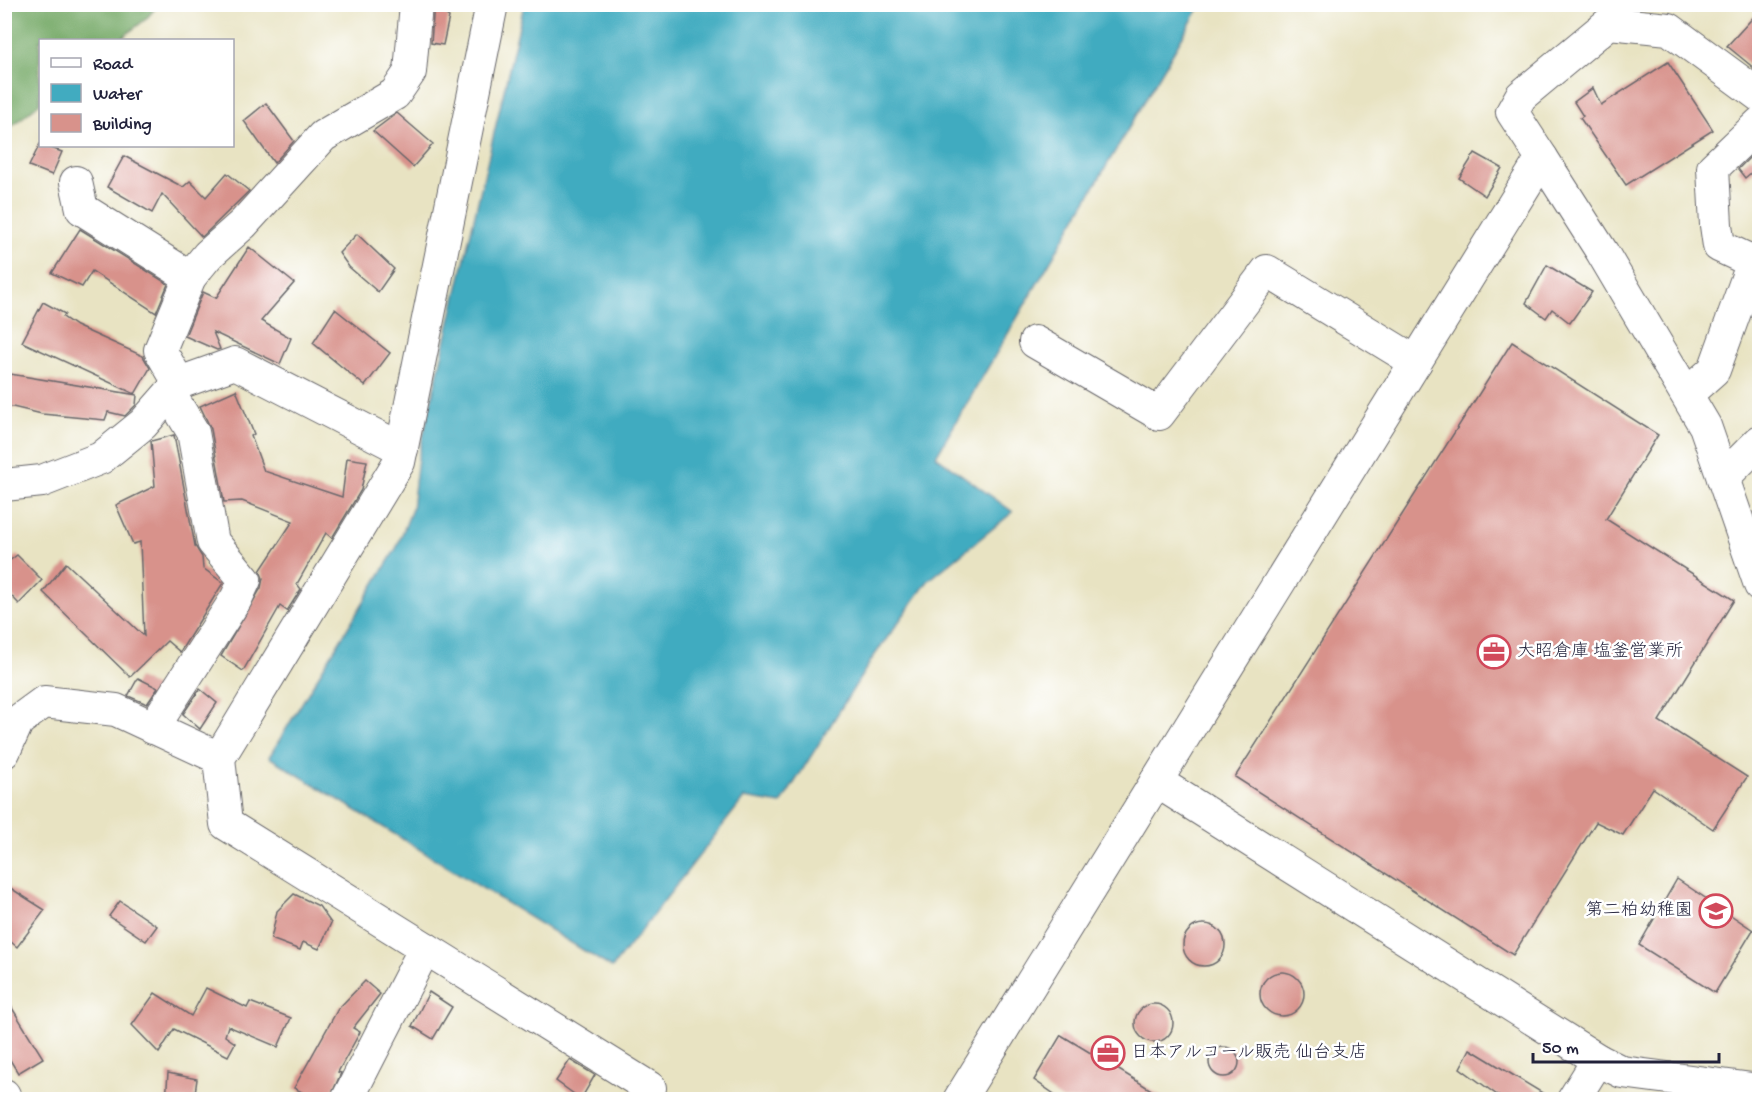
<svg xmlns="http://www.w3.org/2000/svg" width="1764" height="1104" font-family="'Gochi Hand','Klee One',sans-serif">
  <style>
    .forest { fill: #74a966; stroke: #4b6650; stroke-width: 1.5 }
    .water { fill: #41abc0; stroke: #32667e; stroke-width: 1.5 }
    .building { fill: #d8928b }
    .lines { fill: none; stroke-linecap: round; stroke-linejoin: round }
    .minor-casing { stroke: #67666a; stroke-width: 34 }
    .minor { stroke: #fff; stroke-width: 32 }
    .labels { text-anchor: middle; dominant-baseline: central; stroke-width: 5; stroke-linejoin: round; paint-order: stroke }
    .poi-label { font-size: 18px; fill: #22223b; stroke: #fff; text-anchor: start }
  </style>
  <rect width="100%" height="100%" fill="#fff"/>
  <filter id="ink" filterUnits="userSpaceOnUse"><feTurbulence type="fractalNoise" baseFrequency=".0167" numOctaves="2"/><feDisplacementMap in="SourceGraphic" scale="12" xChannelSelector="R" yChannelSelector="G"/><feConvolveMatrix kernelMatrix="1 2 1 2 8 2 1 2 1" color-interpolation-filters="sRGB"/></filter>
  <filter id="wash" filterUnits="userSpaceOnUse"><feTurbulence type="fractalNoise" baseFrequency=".008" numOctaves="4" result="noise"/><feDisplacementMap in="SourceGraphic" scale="24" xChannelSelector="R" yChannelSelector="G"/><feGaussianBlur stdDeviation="1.35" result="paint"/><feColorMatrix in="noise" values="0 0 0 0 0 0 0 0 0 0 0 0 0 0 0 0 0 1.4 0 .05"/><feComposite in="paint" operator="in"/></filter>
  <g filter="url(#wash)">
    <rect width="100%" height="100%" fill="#e8e3c2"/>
    <path class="forest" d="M5,4h153v1l-12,14 -27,21h-79v63l-35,29z"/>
    <path class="water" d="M524,5h677l-265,451 77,56 -85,69 -56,78 -91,145 -37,-6 -132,170 -343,-211 128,-210 15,-38 6,-51z"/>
    <g id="blocks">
      <g class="building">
        <path d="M434,4h15l-3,11 3,2 -6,28 -12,-2z"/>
        <path d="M1760,10v63l-33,-27z"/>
        <path d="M1668,62l45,68 -87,55 -46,-67 3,-2 -9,-14 19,-14 8,17z"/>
        <path d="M266,103l28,38 -20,22 -30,-42z"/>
        <path d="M397,113l36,31 -20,23 -40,-36z"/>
        <path d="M40,144l22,8 -10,23 -23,-9z"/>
        <path d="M1475,153l27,15 -17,28 -26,-18z"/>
        <path d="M124,156l59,31 7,-6 16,16 21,-24 22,18 -47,46 -40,-43 -10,19 -45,-26z"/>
        <path d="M1751,156l9,9 -15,13 -7,-9z"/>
        <path d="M80,229l88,55 -12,29 -64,-42 -10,16 -30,-14z"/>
        <path d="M357,234l37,35 -16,23 -29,-25 -10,-14z"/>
        <path d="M249,247l45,36 -33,38 30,17 -11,26 -67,-32 7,17 -3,1 -32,-14 18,-44 13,6z"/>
        <path d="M1547,265l45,27 -22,31 -18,-14 -6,9 -20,-15z"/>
        <path d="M43,302l22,12 -2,3 13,9 67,30 7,12 -15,26 -113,-52z"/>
        <path d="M335,309l55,44 -25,33 -52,-43z"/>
        <path d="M1512,342l146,93 -52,84 128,81 -75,121 88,56 -34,52 -60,-41 -30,47 -27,-13 -83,133 -278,-178z"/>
        <path d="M4,373l133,22 -1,10 -11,11 -17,-4 -3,8 -63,-6 -38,-9z"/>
        <path d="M236,390l18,44 -3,2 13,35 78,26 5,-39 20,3 -6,29 -29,48 -6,-5 -29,51 4,5 -14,22 -7,-5 -37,65 -22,-15 40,-68 2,-10 -3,-7 33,-50 -51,-20 -18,1 -13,-73 -11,-23z"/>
        <path d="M174,435l21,111 7,11 1,11 20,15 -43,69 -13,-11 -37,36 -87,-85 23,-29 78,73 -4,-94 -7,2 -17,-39 39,-19 -4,-45z"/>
        <path d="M17,555l25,25 -23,24 -15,-16v-23z"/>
        <path d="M138,678l20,10 -11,16 -19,-8z"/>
        <path d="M200,689l17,14 -17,26 -17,-15z"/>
        <path d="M1677,879l76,51 -38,63 -76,-48z"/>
        <path d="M4,884l41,26 -28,37 -13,-11z"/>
        <path d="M294,894l25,12 12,17 -12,26 -16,-7 -3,8 -29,-11 6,-28z"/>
        <path d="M120,901l37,25 -11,15 -37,-25z"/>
        <circle cx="1204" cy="945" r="21"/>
        <circle cx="1282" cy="994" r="22"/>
        <path d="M365,981l15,13 -27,34 7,4 -22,40 3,1 -12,27h-12l-23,-12 44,-79z"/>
        <path d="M206,988l41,20 3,-6 41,16 -13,29 -50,-21 -3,10 10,7 -7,13 -54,-27 -15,24 -27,-28 23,-32 36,23z"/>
        <path d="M429,992l23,15 -19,32 -21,-13z"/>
        <path d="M4,995l39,63 -25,15 -14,-23z"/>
        <circle cx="1154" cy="1023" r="19"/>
        <path d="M1061,1035l76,46 30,19h-104l-29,-20z"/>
        <circle cx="1224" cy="1062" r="15"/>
        <path d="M1470,1049l84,51h-50l-44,-32z"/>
        <path d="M570,1060l25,15 -14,24 -25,-18z"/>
        <path d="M168,1073l29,6 -3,21h-28z"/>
      </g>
    </g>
  </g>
  <g filter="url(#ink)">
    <use href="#blocks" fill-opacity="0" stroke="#67666a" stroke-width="1.5"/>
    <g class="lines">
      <g class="minor-casing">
        <g id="minor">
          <path d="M492,4l-93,458 -180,296 7,66 424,264 -7,12"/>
          <path d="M1542,158l-30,-46 9,-16 88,-73 60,6 91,67"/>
          <path d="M76,182l6,27 108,68"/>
          <path d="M1035,342l124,72 108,-143 149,91"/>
          <path d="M179,383l-19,-33 30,-73 18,-22 35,-31 80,-88 72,-42 15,-22 6,-68"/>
          <path d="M1687,394l27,-24 39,-108 -34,-16 -3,-21 -3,-57 47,-45"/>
          <path d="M1723,478l37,-37"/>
          <path d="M4,485l38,-4 59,-23 42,-34 36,-41 56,-20 167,86"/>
          <path d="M153,728l83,-129 9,-19 -32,-38 -20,-110 -23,-38"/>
          <path d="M4,752l14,-31 26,-19 72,8 103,48"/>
          <path d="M1156,781l442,279 24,12 138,18"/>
          <path d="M4,1095l2,5"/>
          <path d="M347,1100l78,-152"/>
          <path d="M959,1100l583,-942 60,94 103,174 55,159"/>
          <path d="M1573,1100l25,-40"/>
        </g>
      </g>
      <use href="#minor" class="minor"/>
    </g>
  </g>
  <defs>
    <g id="office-ring" transform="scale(1.725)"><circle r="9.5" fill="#fff" stroke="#d1495b" stroke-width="1.5"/><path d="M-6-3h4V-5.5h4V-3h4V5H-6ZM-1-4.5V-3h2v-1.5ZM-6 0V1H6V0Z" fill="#d1495b"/></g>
    <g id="school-ring" transform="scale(1.725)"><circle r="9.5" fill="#fff" stroke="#d1495b" stroke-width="1.5"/><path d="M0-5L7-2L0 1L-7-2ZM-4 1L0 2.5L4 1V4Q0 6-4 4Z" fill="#d1495b"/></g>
  </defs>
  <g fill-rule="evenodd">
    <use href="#office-ring" x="1494" y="652"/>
    <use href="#school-ring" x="1716" y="911"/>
    <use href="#office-ring" x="1108" y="1053"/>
  </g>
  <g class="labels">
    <g class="poi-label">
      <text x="1517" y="652">大昭倉庫 塩釜営業所</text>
      <text x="1693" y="911" text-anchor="end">第二柏幼稚園</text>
      <text x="1131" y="1053">日本アルコール販売 仙台支店</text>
    </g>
  </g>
  <rect width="1764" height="1104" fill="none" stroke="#fff" stroke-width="24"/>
  <rect x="39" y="39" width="195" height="108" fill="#ffffff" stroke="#a7a7b1" stroke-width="1.5"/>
  <rect x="51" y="58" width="30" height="9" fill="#ffffff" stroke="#a7a7b1" stroke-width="1.5"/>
  <text x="93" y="69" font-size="18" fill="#22223b">Road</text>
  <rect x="51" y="84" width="30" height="18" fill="#41abc0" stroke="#a7a7b1" stroke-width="1.5"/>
  <text x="93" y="99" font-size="18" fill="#22223b">Water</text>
  <rect x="51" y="114" width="30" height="18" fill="#d8928b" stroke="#a7a7b1" stroke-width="1.5"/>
  <text x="93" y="129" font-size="18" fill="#22223b">Building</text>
  <path d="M1533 1053v9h186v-9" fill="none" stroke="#22223b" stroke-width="3"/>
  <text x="1542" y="1053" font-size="18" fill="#22223b" stroke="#ffffff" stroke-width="4.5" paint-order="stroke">50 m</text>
</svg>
